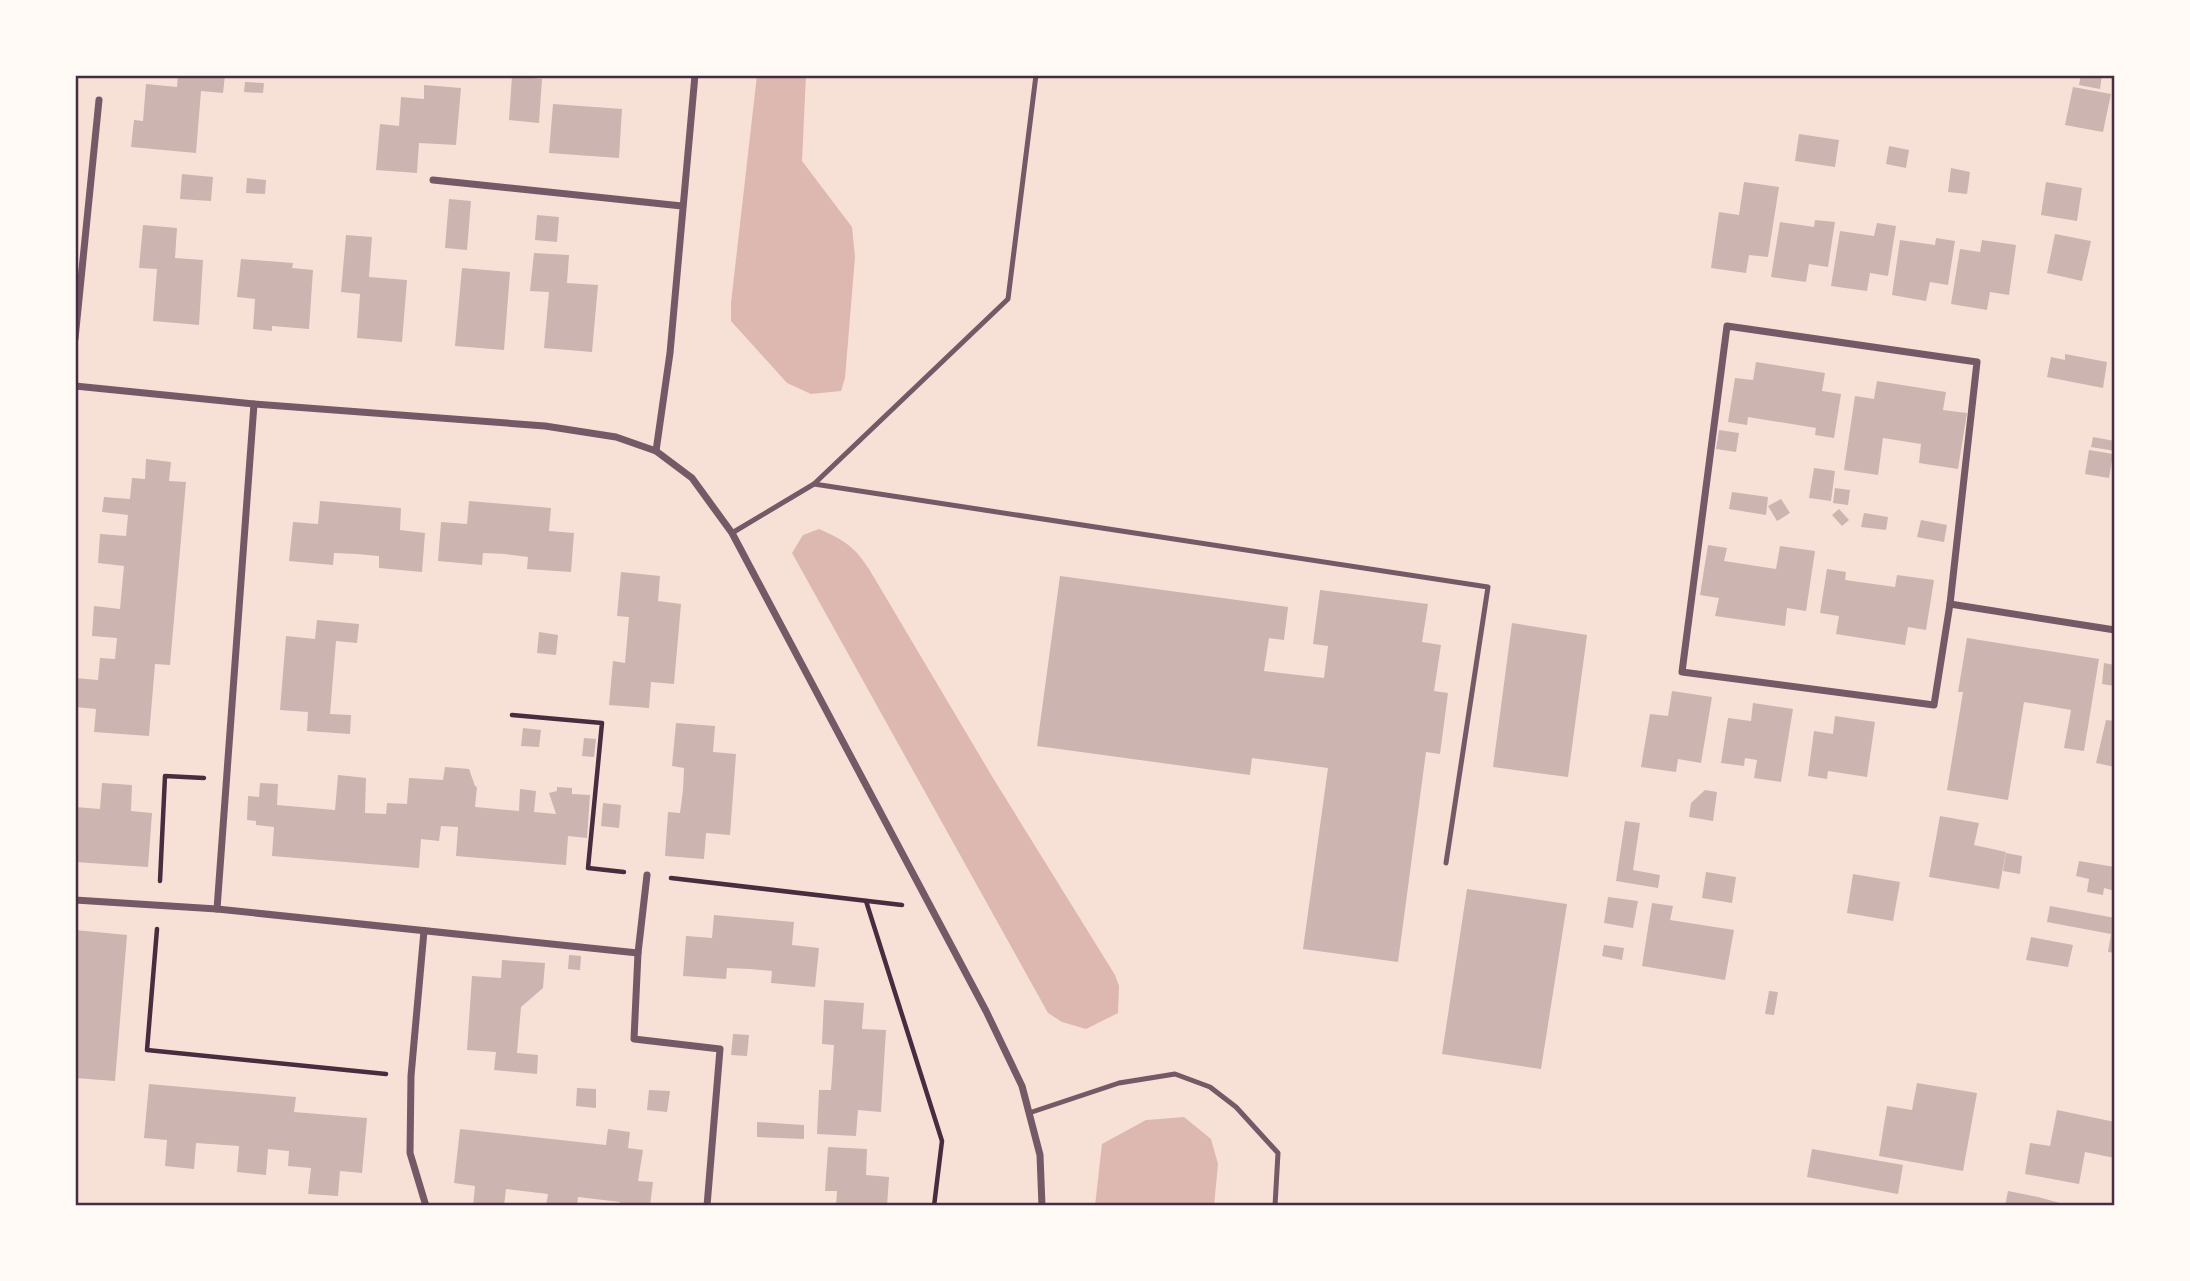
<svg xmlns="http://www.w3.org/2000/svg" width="2190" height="1281" font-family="Roboto,sans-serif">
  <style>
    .water { fill: #dcb8b0 }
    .building { fill: #ccb4b1 }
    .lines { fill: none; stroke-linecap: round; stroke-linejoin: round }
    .path { stroke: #4a2c40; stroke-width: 4.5 }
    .service { stroke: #755966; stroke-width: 5 }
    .minor { stroke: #755966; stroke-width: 7 }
    .neatline { fill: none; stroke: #4a2c40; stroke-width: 2.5 }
  </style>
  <rect width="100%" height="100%" fill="#f7e1d7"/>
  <g class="water">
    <path d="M757,75h49l-4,86 50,66 3,30 -10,121 -4,13 -30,3 -24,-11 -56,-62v-18z"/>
    <path d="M819,529c25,11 35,17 50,40l124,209 122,197 4,11 -1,27 -32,16 -24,-7 -14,-9 -256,-460 11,-18z"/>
    <path d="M1184,1117l27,22 7,25 -4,42h-119l7,-62 44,-24z"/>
  </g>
  <g class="building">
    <path d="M178,75h47l-2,18 -22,-2 -5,62 -65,-6 3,-27 9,1 3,-37 31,3z"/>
    <path d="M2081,75h21l-2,14 -21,-4z"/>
    <path d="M512,76l30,3 -3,44 -30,-3z"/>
    <path d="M245,82l19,1 -1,10 -19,-1z"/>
    <path d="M424,85l37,3 -5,57 -37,-2 -2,30 -41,-3 4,-46 19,2 2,-29 23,2z"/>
    <path d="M2073,87l38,7 -8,38 -38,-7z"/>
    <path d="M553,104l69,5 -3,49 -70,-5z"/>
    <path d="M1799,134l40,6 -4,27 -40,-6z"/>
    <path d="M1889,146l20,4 -3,18 -20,-4z"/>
    <path d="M1951,168l19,4 -3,22 -19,-2z"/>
    <path d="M182,174l31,3 -2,24 -31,-2z"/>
    <path d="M247,178l19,2 -1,14 -19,-1z"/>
    <path d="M1744,182l35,5 -11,70 -19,-2 -3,18 -35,-5 8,-56 20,3z"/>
    <path d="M2046,182l36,6 -5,33 -36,-6z"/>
    <path d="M449,199l22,2 -4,49 -22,-2z"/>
    <path d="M537,215l22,2 -2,25 -22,-2z"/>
    <path d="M1815,220l20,2 -7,45 -19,-3 -3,18 -35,-5 9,-55 34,5z"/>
    <path d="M1877,223l19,3 -8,50 -18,-3 -3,18 -36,-5 9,-55 34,5z"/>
    <path d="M143,225l34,3 -2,30 28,2 -4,65 -46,-4 4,-52 -18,-1z"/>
    <path d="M2055,234l36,7 -9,40 -35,-8z"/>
    <path d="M346,235l26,2 -3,40 38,3 -5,62 -45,-4 3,-44 -19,-2z"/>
    <path d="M1936,238l19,3 -7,44 -18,-3 -4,19 -34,-6 8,-55 35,5z"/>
    <path d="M1982,240l34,5 -7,50 -19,-3 -3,18 -36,-6 9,-55 20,3z"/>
    <path d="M534,253l35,2 -2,28 31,2 -6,67 -48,-4 5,-56 -19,-1z"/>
    <path d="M241,259l52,4 -1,5 21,2 -4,59 -37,-3v5l-19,-2 2,-30 -18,-2z"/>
    <path d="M462,268l48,4 -6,78 -49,-4z"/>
    <path d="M2065,354l42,8 -4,26 -56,-11 4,-20 14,3z"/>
    <path d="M1756,362l69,11 -3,18 19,3 -7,44 -19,-3 1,-7 -68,-11 -1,8 -19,-3 7,-44 18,2z"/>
    <path d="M1877,381l69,11 -3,18 24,3 -9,56 -39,-6 2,-19 -38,-6 -5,37 -34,-5 11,-74 19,3z"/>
    <path d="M1719,430l20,3 -3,19 -20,-3z"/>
    <path d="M2093,437l22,4v10l-24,-4z"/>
    <path d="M2089,450l24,4 -4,24 -24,-4z"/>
    <path d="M146,459l25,3 -2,19 17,1 -16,183 -15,-1 -6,72 -55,-4 2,-23 -21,-2v-29l23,2 2,-22 15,1 2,-21 -25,-2 2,-30 26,3 4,-43 -26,-3 1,-14 1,-15 26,2 2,-21 -26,-3 2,-15 26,2 2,-21 13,1z"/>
    <path d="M1814,468l21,3 -4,30 -22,-3z"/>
    <path d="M1835,488l15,2 -2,15 -15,-2z"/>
    <path d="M1732,492l36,5 -2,18 -37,-6z"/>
    <path d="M1781,499l9,14 -13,8 -9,-15z"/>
    <path d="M320,501l81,7 -1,22 25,3 -3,39 -43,-4v-12l-23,-2 -22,-1 -1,12 -44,-4 4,-39 25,2z"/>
    <path d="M469,501l82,7 -2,23 25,2 -3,39 -44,-3 1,-12 -23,-3 -22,-1 -1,12 -44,-4 3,-39 26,2z"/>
    <path d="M1839,509l10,11 -7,6 -10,-11z"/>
    <path d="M1864,513l24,4 -2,13 -25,-3z"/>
    <path d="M1921,520l26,5 -3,17 -27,-5z"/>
    <path d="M1708,545l19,3 -3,13 52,8 4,-23 35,5 -9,60 -19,-3 -2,18 -70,-10 4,-18 -19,-3z"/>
    <path d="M1827,569l19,3 -1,8 50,7 2,-12 37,5 -8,50 -18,-3 -3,18 -69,-11 3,-18 -19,-3z"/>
    <path d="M621,572l39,4 -2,25 23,3 -7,80 -23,-2 -2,26 -40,-3 4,-44 12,2 4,-46 -12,-1z"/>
    <path d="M1060,576l228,31 -4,33 -15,-2 -5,33 60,7 4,-32 -15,-2 7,-54 108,14 -6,38 19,3 -7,46 14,2 -8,61 -14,-2 -28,210 -95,-13 25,-181 -76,-10 -2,17 -213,-29z"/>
    <path d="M317,620l42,4 -2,19 -21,-2 -6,73 21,1 -1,19 -43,-3 1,-19 -28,-2 6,-74 29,3z"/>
    <path d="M1512,623l75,12 -19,142 -75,-10z"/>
    <path d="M539,632l19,3 -2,20 -19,-2z"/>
    <path d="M1967,638l132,21 -15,92 -20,-3 7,-38 -47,-8 -16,98 -61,-10 16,-98h-5z"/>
    <path d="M2104,663l11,2v21l-13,-2z"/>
    <path d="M1672,691l40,6 -11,66 -23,-4 -2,13 -35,-5 9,-53 18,2z"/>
    <path d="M1753,703l40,6 -12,73 -27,-4 3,-18 -12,-2 -1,8 -23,-3 7,-45 23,3z"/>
    <path d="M1835,716l40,6 -8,55 -39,-6 -1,8 -19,-3 6,-45 19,3z"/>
    <path d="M2106,720l9,1v46l-19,-4z"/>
    <path d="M676,723l39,3 -2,26 23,2 -6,81 -24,-2 -2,26 -39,-3 3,-44 12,1 3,-23 1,-22 -12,-2z"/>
    <path d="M523,728l18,2 -2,17 -18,-1z"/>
    <path d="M584,738l12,1 -2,18 -12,-1z"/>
    <path d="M445,767l24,2 6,17 2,1 -2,20 44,4 1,-22 16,2 -2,21 22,2 -7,-21 8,-2v-4l15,1v6l18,1 -3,43 -19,-2 -2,29 -110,-9 2,-29 -17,-1 -2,15 -18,-2 -2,29 -147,-12 2,-29 -18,-2v-4l-9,-1 1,-24 11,1 1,-14 18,1 -1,21 58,5 3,-35 28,3 -1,35 21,1 1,-11 20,1 2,-26 34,2z"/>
    <path d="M102,783l30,2 -1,26 21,2 -4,54 -73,-5v-55l25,2z"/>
    <path d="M1705,790l12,2 -4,29 -24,-4 2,-14z"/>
    <path d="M603,803l18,2 -2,23 -18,-2z"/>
    <path d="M1940,816l39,7 -5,22 32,7 -7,37 -70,-12z"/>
    <path d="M1625,821l15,2 -7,47 27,5 -2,13 -42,-7z"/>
    <path d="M2006,853l16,3 -2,18 -17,-3z"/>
    <path d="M2079,861l36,6v24l-11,-3 -1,7 -16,-3 2,-13 -13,-3z"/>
    <path d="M1706,872l30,5 -4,26 -30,-5z"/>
    <path d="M1853,874l47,8 -7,39 -46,-8z"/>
    <path d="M1467,889l100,15 -26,165 -99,-15z"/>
    <path d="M1608,897l30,4 -5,27 -29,-5z"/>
    <path d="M1652,903l21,3 -3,14 64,10 -9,50 -83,-14z"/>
    <path d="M2050,906l65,12v35l-7,-1 3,-18 -64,-12z"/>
    <path d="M714,915l80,7 -2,23 27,3 -4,39 -44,-4 1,-12 -22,-2 -23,-1 -1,11 -43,-3 3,-40 26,2z"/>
    <path d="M75,930l52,5 -12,146 -40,-3z"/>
    <path d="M2031,937l42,8 -5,22 -42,-7z"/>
    <path d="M1604,945l20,3 -2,12 -20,-4z"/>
    <path d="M569,955l12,1 -1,14 -12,-1z"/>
    <path d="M502,960l43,3 -2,25 -22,19 -4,46 21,2 -1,19 -43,-4 2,-18 -29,-2 5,-74 29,2z"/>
    <path d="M1769,991l9,1 -4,23 -9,-1z"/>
    <path d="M824,1000l40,3 -2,26 24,1 -5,82 -23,-2 -2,26 -39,-2 2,-44h12l3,-45 -12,-1z"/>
    <path d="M733,1034l16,1 -2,21 -16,-1z"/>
    <path d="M1917,1083l60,10 -14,78 -84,-15 8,-50 25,4z"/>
    <path d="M149,1084l147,13 -2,15 73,6 -5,55 -22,-2 -2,25 -30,-2 3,-26 -23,-2 1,-15 -21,-2 -2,26 -29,-3 2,-26 -43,-3 -2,26 -29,-3 2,-26 -23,-2z"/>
    <path d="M577,1088l19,1v19l-20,-2z"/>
    <path d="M649,1090l21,1 -3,21 -20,-2z"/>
    <path d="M2057,1110l58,12v36l-30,-6 -6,32 -54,-10 5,-31 20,3z"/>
    <path d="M757,1122l47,3v14l-47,-2z"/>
    <path d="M460,1129l146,16 2,-16 22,3 -2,16 15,2 -5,31 15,1 -3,24h-31l1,-4 -42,-5 -1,9h-31l2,-12 -42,-5 -2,17h-31l2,-20 -21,-3z"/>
    <path d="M828,1147l39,2 -1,26 23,2 -2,29h-51l1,-15h-12z"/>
    <path d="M1812,1149l91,16 -5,29 -91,-17z"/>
    <path d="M2008,1191l30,6 33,9h-66z"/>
  </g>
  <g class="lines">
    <g class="path">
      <path d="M512,715l90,8 -14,145 36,4"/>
      <path d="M671,878l231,27"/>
      <path d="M160,881l5,-105 39,2"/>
      <path d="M866,901l76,240 -8,65"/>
      <path d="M157,929l-10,121 239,24"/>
    </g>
    <g class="service">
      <path d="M814,484l194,-185 28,-224"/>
      <path d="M732,533l82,-49 674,103 -42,276"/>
      <path d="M1029,1113l90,-30 56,-9 35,13 26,20 42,46 -3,53"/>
    </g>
    <g class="minor">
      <path d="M433,180l249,26"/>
      <path d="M1727,326l250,36 -27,242 -16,101 -252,-33z"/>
      <path d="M75,339l24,-239"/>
      <path d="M75,386l179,18 291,22 71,11 40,14 36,27 40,55 254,478 36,75 18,69 2,51"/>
      <path d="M656,451l14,-98 25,-278"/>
      <path d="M1950,604l165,26"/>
      <path d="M647,875l-9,78 -4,86 86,10 -13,157"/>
      <path d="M75,900l142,9 421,44"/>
      <path d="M217,909l37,-505"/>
      <path d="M424,931l-13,145 -1,77 16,53"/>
    </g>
  </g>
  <rect width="2190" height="1281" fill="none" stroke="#fffaf5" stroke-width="154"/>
  <rect x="77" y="77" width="2036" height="1127" class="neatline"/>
</svg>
